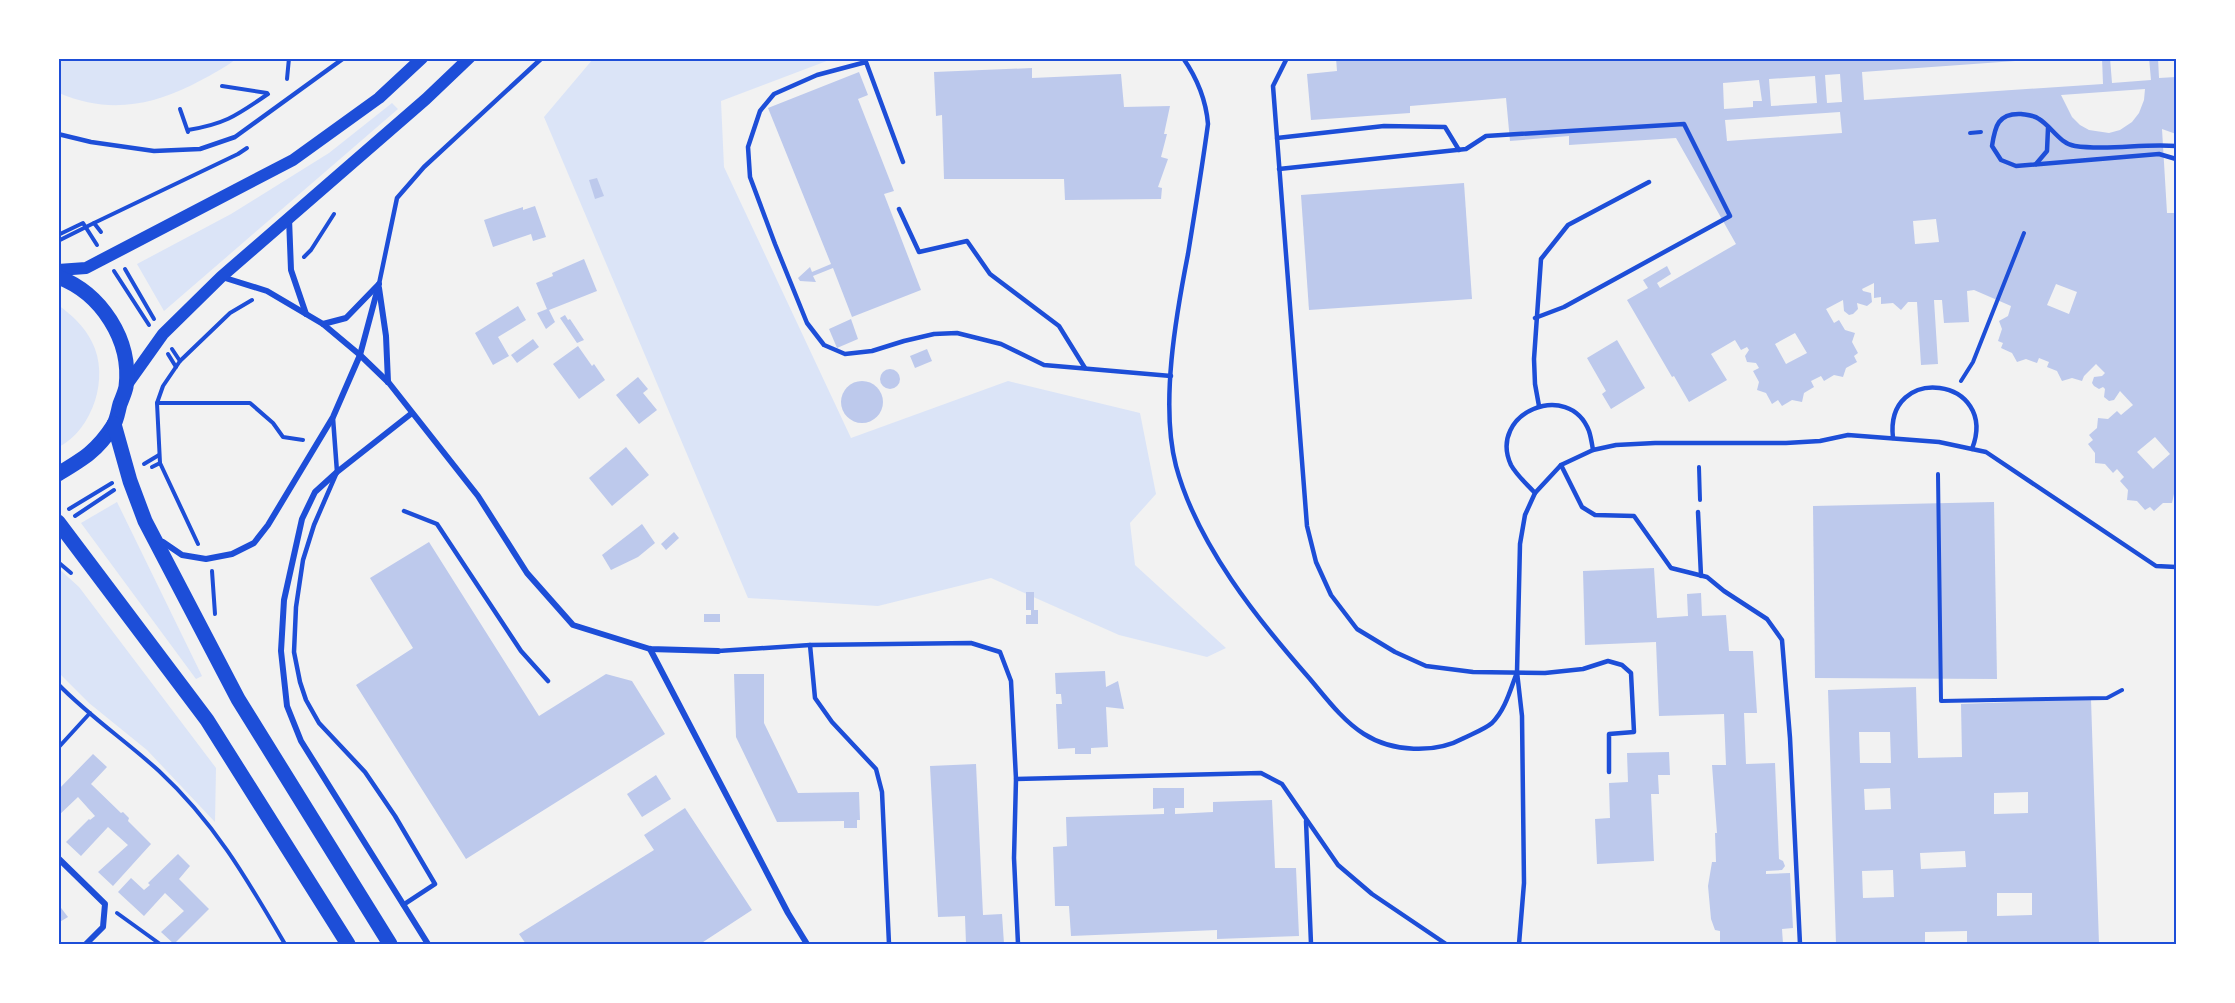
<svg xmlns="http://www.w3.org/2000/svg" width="2235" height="1003" font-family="'Work Sans',sans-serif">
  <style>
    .green { fill: #dbe4f7 }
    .building { fill: #bdc9ec; fill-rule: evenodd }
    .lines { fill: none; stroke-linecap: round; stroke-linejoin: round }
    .path { stroke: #1d4ed8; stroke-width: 4 }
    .service { stroke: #1d4ed8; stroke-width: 4.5 }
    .minor { stroke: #1d4ed8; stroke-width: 6 }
    .secondary { stroke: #1d4ed8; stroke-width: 12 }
    .primary { stroke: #1d4ed8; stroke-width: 15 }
    .neatline { fill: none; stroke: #1d4ed8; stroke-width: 2 }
  </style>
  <rect width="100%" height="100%" fill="#f2f2f2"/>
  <g class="green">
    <path d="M58,59l1,-1 177,1c-13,10 -29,18 -44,26 -45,22 -86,28 -133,8z"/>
    <path d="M593,59h239l-111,42 3,66 127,271 157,-57 132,32 16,81 -26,29 5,42 91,83 -19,9 -88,-22 -128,-57 -113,28 -130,-8 -204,-481z"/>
    <path d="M392,103l6,6 -234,202 -27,-47 94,-50 98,-61z"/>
    <path d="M58,305c15,11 26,21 34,37 18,35 1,87 -33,105z"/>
    <path d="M117,502l85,174 -6,3 -115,-156z"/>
    <path d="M58,568l21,19 137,181 -1,54 -68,-72 -58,-47 -30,-30z"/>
  </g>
  <g class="building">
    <path d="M1336,58h693v2l-167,12 2,28 239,-16 -1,-26h8l2,25 39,-3 -2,-22h9l1,20 17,-1v57l-14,-5 5,84h9v278l-2,3 -2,9h-9l-9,8 -4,-4 -5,3 -8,-9 -10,-1 1,-10 -8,-9 4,-4 -7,-8 -4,4 -8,-9 -10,-1v-10l-7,-9 5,-4 -4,-5 8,-7 1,-10 10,1 9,-8 4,4 12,-10 -13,-14 -6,9 -5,1 -5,-4 1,-8 -2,-2 -4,2 -5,-3 -2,-3 2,-6 8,-1 3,-3 -9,-9 -12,12 -2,5 -10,-3 -10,3 -5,-10 -10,-4 2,-5 -10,-4 -2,5 -11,-4 -9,3 -5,-9 -11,-5 2,-5 -5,-2 4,-12 -3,-8 9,-5 3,-10 -37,-16 -7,1 2,31 -25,1 -2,-23h-8l4,64 -17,1 -4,-63h-9l-7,8 -8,-7 -12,1v-7l-7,1v-15l-12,6 1,2 8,2 1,9 -5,4 -10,-3 1,6 -5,5 -4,1 -5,-4 -1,-11 -17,9 8,14 5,-3 6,10 10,3 -3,9 6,11 -4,3 3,6 -11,6 -3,9 -9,-2 -10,6 -3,-5 -10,5 3,6 -10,6 -2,9 -10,-2 -10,6 -4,-6 -6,4 -6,-11 -9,-3 2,-8 -6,-11 6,-3 -3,-5 -9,-1 -2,-6 4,-6 -2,-3 -6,3 -6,-10 -24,14 16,26 -38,22 -15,-26 -2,1 -45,-77 21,-12 -5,-8 24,-14 4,8 -14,9 3,5 76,-44 -60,-106 -107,7v-9l-59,5 -4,-43 -96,8v7l-99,7 -4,-46 30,-3zM1840,74l2,28 -15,1 -2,-28zM1815,76l2,27 -46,3 -2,-27zM1759,80l3,21h-9v6l-29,2 -1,-26zM2145,89l-1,11 -5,13 -7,9 -12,8 -11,3 -20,-3 -9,-5 -8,-8 -11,-22zM1840,112l2,21 -115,8 -2,-21zM1936,219l3,23 -24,2 -2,-23zM2056,284l21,8 -8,22 -22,-9zM1795,333l12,20 -21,11 -11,-20zM2155,437l15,17 -17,15 -16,-17z"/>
    <path d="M1032,68v10l89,-4 3,33 46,-1 -6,28h3l-6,23 7,2 -10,28 4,1 -1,11 -96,1 -1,-21h-120l-2,-64 -6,1 -2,-44z"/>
    <path d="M859,72l9,23 -10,4 36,92 -10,3 37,96 -69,27 -19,-49 -20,8 3,6 -16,-1 -2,-3 12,-11 2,5 19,-8 -63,-156z"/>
    <path d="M597,178l7,18 -9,3 -6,-19z"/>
    <path d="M1464,183l8,116 -163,11 -8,-115z"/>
    <path d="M535,206l11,31 -13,4 -2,-7 -38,13 -9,-27 39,-13v3z"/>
    <path d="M584,259l13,32 -48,19 6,12 -9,7 -9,-16 10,-4 -11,-26 17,-7 -1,-3z"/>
    <path d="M518,306l8,14 -28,17 11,19 -16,9 -18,-32z"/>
    <path d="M565,315l3,5 2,-1 14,21 -7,3 -17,-25z"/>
    <path d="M851,319l7,20 -21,9 -8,-19z"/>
    <path d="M533,339l6,8 -22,16 -6,-8z"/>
    <path d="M1617,340l28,48 -34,21 -9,-15 4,-3 -19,-33z"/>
    <path d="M578,346l14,20 2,-2 11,16 -26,19 -26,-35z"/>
    <path d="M927,349l5,12 -17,7 -5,-12z"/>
    <circle cx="890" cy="379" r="10"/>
    <path d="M638,377l10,12 -5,4 14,17 -18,14 -23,-29z"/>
    <circle cx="862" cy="402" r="21"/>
    <path d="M626,447l23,28 -37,31 -23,-28z"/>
    <path d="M1994,502l3,177 -182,-1 -2,-172z"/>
    <path d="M642,524l13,19 -17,14 -27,13 -9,-15z"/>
    <path d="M674,532l5,6 -13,12 -5,-6z"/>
    <path d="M429,542l110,174 67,-42 26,7 33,53 -199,125 -110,-174 57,-37 -43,-70z"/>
    <path d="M1654,568l3,50 31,-2 -1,-22 14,-1 1,23 24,-1 3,36h24l4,62h-13l2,51 29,-1 4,96 4,2 2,5 -3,4 -16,1v3l24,-1 3,55 -11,1 1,15h-63v-13l-5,-1 -4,-11 -3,-33 4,-24h4l-1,-29h2l-5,-68h14l-2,-51 -65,2 -3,-74 -71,3 -2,-74z"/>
    <path d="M1026,592h8v18h4v14h-12v-9h5v-5h-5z"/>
    <rect x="704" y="614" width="16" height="8"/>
    <path d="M1105,671l1,16 12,-6 6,28 -18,-2 2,40 -17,1v6h-16v-6l-17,1 -2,-45h6l-1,-10h-5l-1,-21z"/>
    <path d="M734,674h30v49l34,70 61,-1 1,28h-3v8h-13v-7l-67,1 -41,-85z"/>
    <path d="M1916,687l2,71 44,-1 -1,-53 130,-5 8,245h-132v-13l-42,1v10l-89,2 -8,-254zM1859,732h31l1,31h-31zM1890,788l1,21 -26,1 -1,-21zM2028,792v21l-34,1v-21zM1965,851l1,16 -45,2 -1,-16zM1893,870l1,27 -31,1 -1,-27zM1997,893h35v22l-35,1z"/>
    <path d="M1669,752l1,23h-12l1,19h-8l3,67 -57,3 -2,-45 15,-1 -1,-35 19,-1 -1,-29z"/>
    <path d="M93,754l14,13 -16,17 30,29 2,-1 6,6 -1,3 23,23 -38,42 -15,-14 30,-27 -20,-18 -27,29 -15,-14 23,-23 1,1 5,-4 -17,-19 -20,19v-26z"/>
    <path d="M976,764l7,151 19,-1 2,30h-38l-1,-28 -27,1 -8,-151z"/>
    <path d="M656,775l15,24 -29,18 -15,-23z"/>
    <path d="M1153,788h31v20h-9v6l38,-2v-10l59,-2 3,68h21l3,68 -82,3v-9l-146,6 -2,-30h-14l-2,-59 14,-1 -1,-29 98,-3v-6l-11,1z"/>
    <path d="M685,808l67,102 -52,34h-174l-7,-10 135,-84 -10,-15z"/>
    <path d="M178,854l12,12 -11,13 30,30 -35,35 -13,-12 23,-21 -19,-18 -21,23 -26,-24 13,-14 13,12 6,-5 -2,-2z"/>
    <path d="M58,904l10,13 -10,6z"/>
  </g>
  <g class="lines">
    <g class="path">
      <path d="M287,79l2,-21"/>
      <path d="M222,86l45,7"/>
      <path d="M180,109l8,23"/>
      <path d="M188,130c38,-6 49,-15 80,-36"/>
      <path d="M1970,133l11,-1"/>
      <path d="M94,223l144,-69 9,-6"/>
      <path d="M58,235l25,-12 14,22"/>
      <path d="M58,241l36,-18 7,9"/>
      <path d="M304,257l7,-7 23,-36"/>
      <path d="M125,269l29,50"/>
      <path d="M114,271l35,54"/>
      <path d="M172,349l8,12"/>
      <path d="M168,354l8,13"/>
      <path d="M1961,381l12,-19 51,-129"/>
      <path d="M157,403h93l23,20 10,14 20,3"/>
      <path d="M144,464l15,-9"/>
      <path d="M152,467l8,-4"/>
      <path d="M1699,467l1,33"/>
      <path d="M1938,474l3,227 166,-3 15,-8"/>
      <path d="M69,509l43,-26"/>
      <path d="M75,516l39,-26"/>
      <path d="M198,544l-38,-81 -3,-60 6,-17 17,-25 50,-48 22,-13"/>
      <path d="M58,562l13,11"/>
      <path d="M212,571l3,43"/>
      <path d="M58,684c31,32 68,57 101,87 56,52 88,108 126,173"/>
      <path d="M58,748l32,-35"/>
      <path d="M117,913l43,31"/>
    </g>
    <g class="service">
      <path d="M1183,58c14,20 23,42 25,66 -6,44 -13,87 -20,130 -12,61 -28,151 -12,212 21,78 81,153 134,213 16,19 33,42 54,55 28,18 71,20 100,4 8,-4 21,-9 28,-15 13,-13 18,-32 24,-48"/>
      <path d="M1287,58l-14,28 34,440 9,36 15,33 26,34 38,23 31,14 47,6 72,1 38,-4 25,-8 14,4 9,8 3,59 -25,2v38"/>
      <path d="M58,134l33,8 63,9 46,-2 35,-12 109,-79"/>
      <path d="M1277,138l107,-12 61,1 14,23"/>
      <path d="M2176,146c-33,-3 -67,5 -101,0 -15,-2 -24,-20 -36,-27 -5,-4 -12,-4 -18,-5 -23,-1 -26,12 -29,32l9,14 15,6 143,-12 17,5"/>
      <path d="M903,162l-37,-100 -49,13 -43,19 -14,17 -12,36 2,30 25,67 32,79 17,22 21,9 27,-3 32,-10 30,-7 23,-1 44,11 43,21 127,11"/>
      <path d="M2036,164l11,-13 1,-23"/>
      <path d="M1279,169l187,-20 20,-13 198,-12 46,92 -166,91 -29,11"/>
      <path d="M899,209l20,43 48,-11 23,33 69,52 26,42"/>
      <path d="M379,284l18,-86 27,-31 118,-109"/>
      <path d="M1539,406l-4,-22 -1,-25 7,-100 27,-34 81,-43"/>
      <path d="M333,418l4,54 -23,53 -11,35 -7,47 -2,45 6,30 6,18 13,23 46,49 30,44 40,68 -32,21"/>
      <path d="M1893,438c-9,-76 107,-61 79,11"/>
      <path d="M1561,465l21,42 13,8 39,1 37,52 36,9 17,14 43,28 15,21 8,98 10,206"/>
      <path d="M1535,493c-8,-9 -18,-17 -24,-28 -24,-52 58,-86 78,-34 2,6 3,13 4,19"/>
      <path d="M404,511l33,13 84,127 27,30"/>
      <path d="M1698,512l3,64"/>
      <path d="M810,645l5,53 17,24 44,47 6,23 7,152"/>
      <path d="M718,651l92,-6 161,-2 29,9 11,29 5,98 245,-6 21,11 56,81 34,29 74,50"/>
      <path d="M1016,779l-2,79 4,86"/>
      <path d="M1306,821l5,123"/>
      <path d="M1519,944l5,-61 -2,-167 -5,-44 3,-128 5,-29 10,-22 26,-28 32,-15 23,-5 39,-2h131l34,-2 28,-6 91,7 47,10 170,114 20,1"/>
    </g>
    <g class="minor">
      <path d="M289,218l2,52 15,44"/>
      <path d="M222,277l45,14 56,33 37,31 29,28 89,113 49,77 46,52 77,24 68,2"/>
      <path d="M379,288l7,48 2,46"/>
      <path d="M323,324l23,-6 32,-33"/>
      <path d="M412,413l-75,59 -22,20 -13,27 -18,81 -3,51 6,55 14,35 127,203"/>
      <path d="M163,542l19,13 24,4 26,-5 22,-11 14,-18 65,-108 27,-62 19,-71"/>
      <path d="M650,649l138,264 19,31"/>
      <path d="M58,858l47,46 -2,23 -17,17"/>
    </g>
    <g class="secondary">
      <path d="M58,270l28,-2 207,-108 86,-62 43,-40"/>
      <path d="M126,386l37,-52 58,-57 205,-178 43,-41"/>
    </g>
    <g class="primary">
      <path d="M58,277c43,16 74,63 68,110 -1,5 -4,12 -6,17 -2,7 -3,16 -7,22 -16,25 -30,33 -55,48"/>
      <path d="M114,424l16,57 15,40 93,178 152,245"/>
      <path d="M58,522l149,198 141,224"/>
    </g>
  </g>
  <rect width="2235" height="1003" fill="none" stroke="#ffffff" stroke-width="120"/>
  <rect x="60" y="60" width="2115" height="883" class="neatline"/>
</svg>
